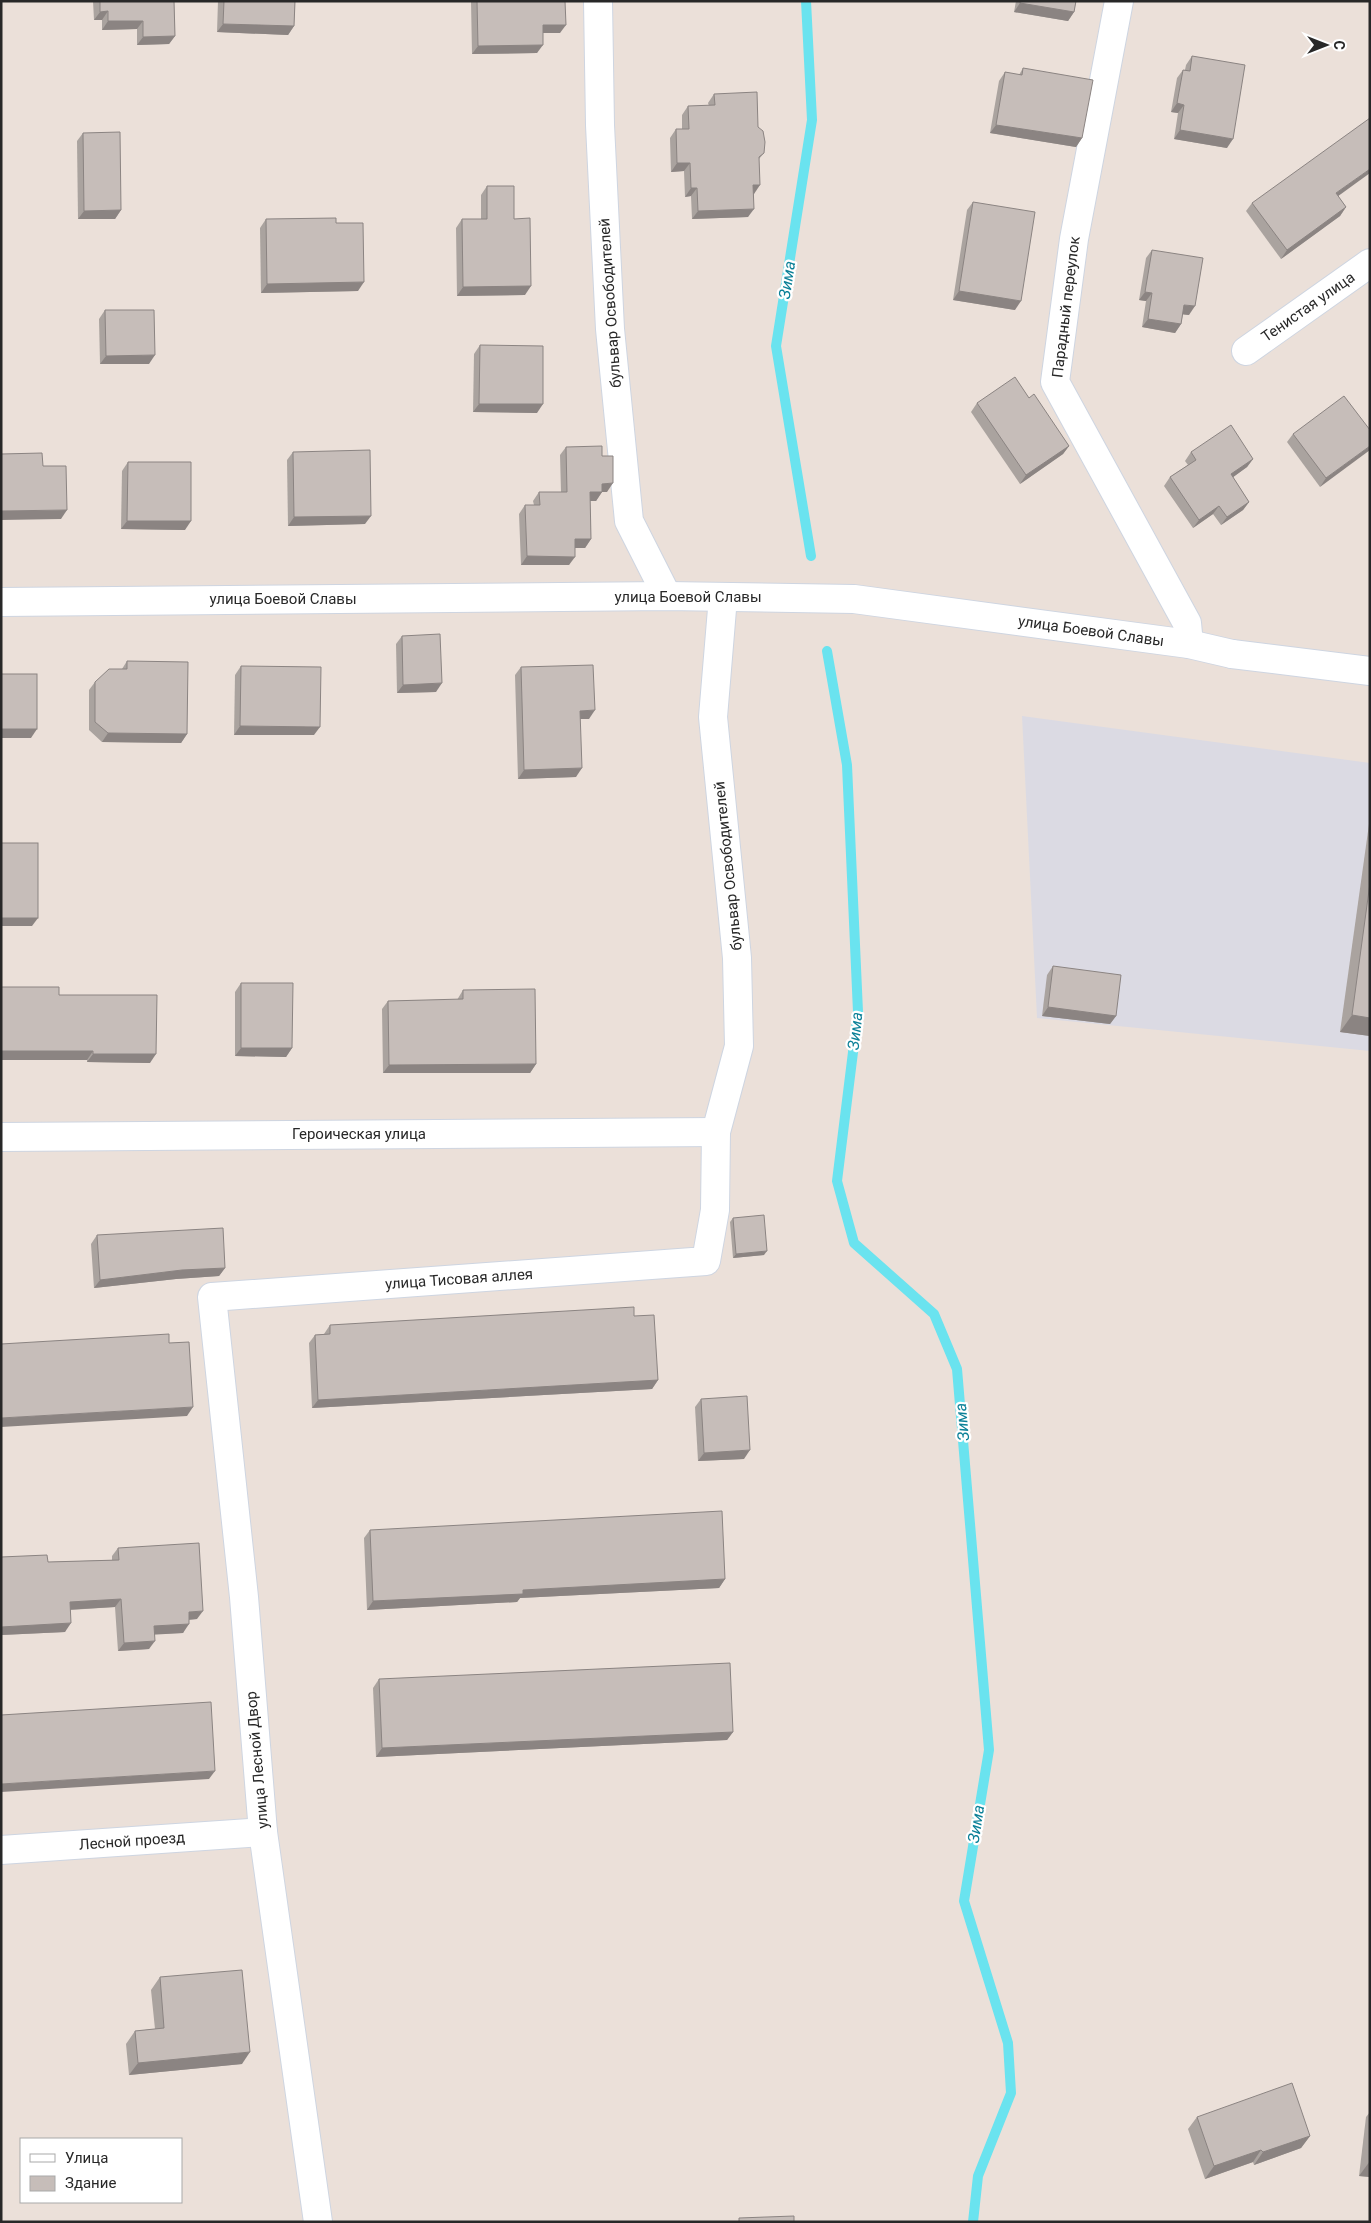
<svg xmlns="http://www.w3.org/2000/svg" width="1371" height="2223" font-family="Roboto,sans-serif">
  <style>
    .industrial { fill: #dbdae3 }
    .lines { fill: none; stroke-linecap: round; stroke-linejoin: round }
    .stream { stroke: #6ae3ef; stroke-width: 10 }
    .street-casing { stroke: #ced5e1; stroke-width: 30 }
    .secondary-casing { stroke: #ced5e1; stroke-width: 30 }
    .street { stroke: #fff; stroke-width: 28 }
    .secondary { stroke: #fff; stroke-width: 28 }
    .wall { fill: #aaa39f }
    .shaded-wall { fill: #8b8482 }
    .building { fill: #c6bdb9; stroke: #8b8482 }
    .labels { text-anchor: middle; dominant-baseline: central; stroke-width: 4.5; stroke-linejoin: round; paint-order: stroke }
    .street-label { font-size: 15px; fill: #282828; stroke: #fff }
    .water-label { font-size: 16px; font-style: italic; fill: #0c8198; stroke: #fff }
  </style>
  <rect width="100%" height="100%" fill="#ebe0d9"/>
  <path class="industrial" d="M1022,716l348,47v288l-333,-33z"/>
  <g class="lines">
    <g class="stream">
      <path d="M806,1l6,119 -36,226 35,210"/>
      <path d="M827,651l20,114 11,247 -21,169 17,62 80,71 23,55 32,381 -25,151 44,142 3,50 -33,83 -5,46"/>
    </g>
    <g class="street-casing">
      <g id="street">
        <path d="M598,1l2,124 10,204 19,192 38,75"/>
        <path d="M1119,1l-45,238 -19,143 132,241 2,21"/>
        <path d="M1246,351l124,-88"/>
        <path d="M1,602l666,-6 187,3 335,45 43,10"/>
        <path d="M1,1137l715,-5"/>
        <path d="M1,1850l262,-18"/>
        <path d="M318,2222l-55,-390 -19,-235 -32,-300 494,-36 9,-51 1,-78 23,-86 -2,-88 -24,-241 10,-120"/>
      </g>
    </g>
    <g class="secondary-casing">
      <path id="secondary" d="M1232,654l138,17"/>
    </g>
    <use href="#street" class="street"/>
    <use href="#secondary" class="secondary"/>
  </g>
  <g class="wall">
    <path d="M93,1h81l1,35 -6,8 -32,1v-16l-35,1v-10h-8z"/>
    <path d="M218,1h77l-1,25 -6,9 -71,-3z"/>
    <path d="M471,1h94l-5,32h-17l-6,20 -65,1z"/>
    <path d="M1016,1h60l-2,11 -6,9 -54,-9z"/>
    <path d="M1192,56l35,92 -53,-9 4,-26 -7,-1 6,-34 6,-8h2l1,-5z"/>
    <path d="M1023,68l59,70 -6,9 -86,-14 9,-52 6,-9 14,3z"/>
    <path d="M714,94l44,33 6,26 -5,6 -5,35 -6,23 -56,2 -1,-23 -6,1 -1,-26 -13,1 -1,-34 6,-9h6v-14l6,-9h21l-1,-3z"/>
    <path d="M83,133l38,77 -6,9h-37l-1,-78z"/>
    <path d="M487,186l27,33 11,76 -68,1 -1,-68 6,-9h19v-24z"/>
    <path d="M1338,196l8,11 -6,9 -59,43 -35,-48 6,-8z"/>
    <path d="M973,202l42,108 -62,-10 14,-90z"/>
    <path d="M266,219l70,4 22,68 -97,2 -1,-65z"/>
    <path d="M1152,250l37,65 -6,-1 -2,10 -6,9 -33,-6 4,-26 -7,-1 7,-42z"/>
    <path d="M105,310l44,54h-49l-1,-45z"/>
    <path d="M480,345l57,68 -64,-1 1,-58z"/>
    <path d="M1029,398l40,48 -6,8 -43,30 -49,-72 6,-9z"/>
    <path d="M1370,430l-50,57 -33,-45 6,-8z"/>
    <path d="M566,447l36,9 5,36h-5l-6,9h-6l1,38 -6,9h-10l-6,17h-48l-2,-51 6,-9h9l-1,-4 6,-9h22l-1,-37z"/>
    <path d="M293,452l72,72 -77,2 -1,-66z"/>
    <path d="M1191,452l62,7 -6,8 -14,10 16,25 -6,8 -22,15 -8,-11 -20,14 -29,-42 6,-9 18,-12 -3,-4z"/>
    <path d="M128,462l57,68 -64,-1 1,-58z"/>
    <path d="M402,636l34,56 -39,1 -1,-49z"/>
    <path d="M127,661l60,73 -6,9 -79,-1 -13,-12v-40l6,-8 27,-13z"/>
    <path d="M241,666l73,69h-80l1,-60z"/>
    <path d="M521,667l68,52h-9l-4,58 -58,2 -3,-104z"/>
    <path d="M1370,817v219l-30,-4z"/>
    <path d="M1053,966l63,50 -6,8 -68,-8 5,-41z"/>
    <path d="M241,983l51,65 -6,9 -51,-1v-64z"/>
    <path d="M463,990l73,74 -6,9h-147l-1,-64 6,-8 69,-1z"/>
    <path d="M59,995l91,68 -63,-1v-2h-86z"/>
    <path d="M733,1218l31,37 -31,3 -3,-36z"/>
    <path d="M97,1235l128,33 -6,8 -43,3 -82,9 -3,-44z"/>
    <path d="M634,1316l24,64 -6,9 -340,19 -3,-65 6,-8 9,-1 6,-9z"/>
    <path d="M701,1399l43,60 -46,2 -3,-54z"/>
    <path d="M370,1530l355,49 -6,9 -199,10 -3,4 -150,8 -3,-72z"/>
    <path d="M118,1548l79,71 -8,1 -6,13 -29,1 -5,15 -31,2 -3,-44 -45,3 -5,22 -64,3v-78l47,5 64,-2v-4z"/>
    <path d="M379,1679l354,53 -6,8 -351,17 -3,-69z"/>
    <path d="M160,1977l82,87 -113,11 -3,-31 9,-13 20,-2 -4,-39z"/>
    <path d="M1370,2112v65l-11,-1 7,-59z"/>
    <path d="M1197,2117l113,19 -9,12 -47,17 -1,-3 -48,17 -17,-50z"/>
  </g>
  <g class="shaded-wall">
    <path d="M1020,3l54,9 -6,9 -54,-9z"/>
    <path d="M108,11l-6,9h-8l6,-8z"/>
    <path d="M108,21h35l-6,8 -35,1z"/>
    <path d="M223,24l71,2 -6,9 -71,-3z"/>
    <path d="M543,25h23l-6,8h-23z"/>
    <path d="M175,36l-6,8 -32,1 6,-8z"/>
    <path d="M543,45l-6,8 -65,1 6,-8z"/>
    <path d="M1177,103l7,2 -6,8 -7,-1z"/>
    <path d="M996,125l86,13 -6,9 -86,-14z"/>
    <path d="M1180,130l53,9 -6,9 -53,-9z"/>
    <path d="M677,163h13l-6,8 -13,1z"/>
    <path d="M1370,169v4l-40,29 6,-9z"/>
    <path d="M753,185h7l-6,9h-7z"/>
    <path d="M691,188h6l-6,8 -6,1z"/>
    <path d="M1346,207l-6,9 -59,43 6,-9z"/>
    <path d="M754,209l-6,8 -56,2 6,-8z"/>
    <path d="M121,210l-6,9h-37l6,-8z"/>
    <path d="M364,282l-6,9 -97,2 6,-9z"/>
    <path d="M531,286l-6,9 -68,1 6,-9z"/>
    <path d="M959,291l62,10 -6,9 -62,-10z"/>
    <path d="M1145,292l7,1 -6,8 -7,-1z"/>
    <path d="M1184,305l11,1 -6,9 -11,-1z"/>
    <path d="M1148,319l33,5 -6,9 -33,-6z"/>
    <path d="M155,355l-6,9h-49l6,-8z"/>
    <path d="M479,404h64l-6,9 -64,-1z"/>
    <path d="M1069,446l-6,8 -43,30 6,-9z"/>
    <path d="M1370,446v4l-50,37 6,-9z"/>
    <path d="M1253,459l-6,8 -22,16 6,-9z"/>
    <path d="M613,483l-6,9h-11l6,-8z"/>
    <path d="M590,492h12l-6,9h-12z"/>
    <path d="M1249,502l-6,8 -22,15 6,-8z"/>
    <path d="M1219,506l-6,8 -20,14 6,-8z"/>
    <path d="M67,510l-6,9 -60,1v-9z"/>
    <path d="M371,516l-6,8 -77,2 6,-9z"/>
    <path d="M127,521h64l-6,9 -64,-1z"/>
    <path d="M575,539h16l-6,9h-16z"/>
    <path d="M527,556l48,1 -6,8h-48z"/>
    <path d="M442,683l-6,9 -39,1 6,-8z"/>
    <path d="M595,710l-6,9h-15l6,-8z"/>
    <path d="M240,726l80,1 -6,8h-80z"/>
    <path d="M1,729h36l-6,9h-30z"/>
    <path d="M108,733l79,1 -6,9 -79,-1z"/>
    <path d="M582,768l-6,9 -58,2 6,-9z"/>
    <path d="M1,918h37l-6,8h-31z"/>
    <path d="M1048,1007l68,9 -6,8 -68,-8z"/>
    <path d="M1352,1015l18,3v18l-30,-4z"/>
    <path d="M241,1048h51l-6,9 -51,-1z"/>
    <path d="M1,1051h92l-6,9h-86z"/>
    <path d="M93,1054h63l-6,9 -63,-1z"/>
    <path d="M536,1064l-6,9h-147l6,-8z"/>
    <path d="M767,1251l-3,4 -31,3 3,-4z"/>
    <path d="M225,1268l-6,8 -43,3 -82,9 6,-8 82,-10z"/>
    <path d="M658,1380l-6,9 -340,19 6,-8z"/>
    <path d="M193,1407l-6,9 -186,11v-9z"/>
    <path d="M750,1450l-6,9 -46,2 6,-8z"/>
    <path d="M725,1579l-6,9 -199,10 -3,4 -150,8 6,-9 150,-11z"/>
    <path d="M121,1599l-6,8 -51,3 6,-8z"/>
    <path d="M203,1611l-6,8 -14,1 6,-8z"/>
    <path d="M71,1623l-6,9 -64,3v-8z"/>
    <path d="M189,1624l-6,9 -35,2 6,-9z"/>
    <path d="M155,1641l-6,8 -31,2 6,-8z"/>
    <path d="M733,1732l-6,8 -351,17 6,-9z"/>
    <path d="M215,1771l-6,8 -208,13v-8z"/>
    <path d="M250,2052l-8,12 -113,11 9,-12z"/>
    <path d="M1310,2136l-9,12 -47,17 9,-13z"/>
    <path d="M1261,2150l-8,12 -48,17 9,-13z"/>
    <path d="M1370,2161v16l-11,-1z"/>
  </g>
  <g class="building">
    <path d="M100,1h74l1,35 -32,1v-16h-35v-10l-8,1z"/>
    <path d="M224,1h71l-1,25 -71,-2z"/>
    <path d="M477,1h88l1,24h-23v20l-65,1z"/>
    <path d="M1020,1h56l-2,11 -54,-9z"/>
    <path d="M1192,56l53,9 -12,74 -53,-9 4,-25 -7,-2 6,-33 7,1z"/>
    <path d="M1023,68l70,12 -11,58 -86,-13 9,-53 17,3z"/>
    <path d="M757,92l1,35 5,4 2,11 -1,11 -5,4 1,28h-7l1,24 -56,2 -1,-23h-6l-1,-25h-13l-1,-34h13l-1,-23 27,-1 -1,-11z"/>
    <path d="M1370,118v51l-34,24 10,14 -59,43 -35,-47z"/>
    <path d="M120,132l1,78 -37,1 -1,-78z"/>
    <path d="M487,186h27v33l16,-1 1,68 -68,1 -1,-68h25z"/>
    <path d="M973,202l62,10 -14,89 -62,-10z"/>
    <path d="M336,218v5h27l1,59 -97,2 -1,-65z"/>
    <path d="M1152,250l51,8 -8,48 -11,-1 -3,19 -33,-5 4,-26 -7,-1z"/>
    <path d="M105,310h49l1,45 -49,1z"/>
    <path d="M480,345l63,1v58h-64z"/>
    <path d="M1015,377l14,21 5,-4 35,52 -43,29 -49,-72z"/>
    <path d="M1344,396l26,34v16l-44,32 -33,-44z"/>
    <path d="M1231,425l22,34 -22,15 18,28 -22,15 -8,-11 -20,14 -29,-43 26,-17 -5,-8z"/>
    <path d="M602,446v10h11v27l-11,1v8h-12l1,47h-16v18l-48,-1 -2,-51h15l-1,-13h28l-1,-45z"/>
    <path d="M370,450l1,66 -77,1 -1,-65z"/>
    <path d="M42,453l1,13h23l1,44 -66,1v-57z"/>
    <path d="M128,462h63v59h-64z"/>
    <path d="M440,634l2,49 -39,2 -1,-49z"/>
    <path d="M127,661l61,1 -1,72 -79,-1 -13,-11v-40l14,-13h18z"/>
    <path d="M593,665l2,45 -15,1 2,57 -58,2 -3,-103z"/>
    <path d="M241,666l80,1 -1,60 -80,-1z"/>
    <rect x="1" y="674" width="36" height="55"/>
    <rect x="1" y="843" width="37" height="75"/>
    <path d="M1370,883v135l-18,-3z"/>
    <path d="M1053,966l68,9 -5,41 -68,-9z"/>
    <path d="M241,983h52l-1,65h-51z"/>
    <path d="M1,987h58v8h98l-1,59h-63v-3h-92z"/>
    <path d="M535,989l1,75 -147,1 -1,-64 75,-2v-9z"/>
    <path d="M764,1215l3,36 -31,3 -3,-36z"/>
    <path d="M223,1228l2,40 -43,2 -82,10 -3,-45z"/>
    <path d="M634,1307v9l20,-1 4,65 -340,20 -3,-65 15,-1v-9z"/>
    <path d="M169,1334v9l20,-1 4,65 -192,11v-74z"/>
    <path d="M747,1396l3,54 -46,3 -3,-54z"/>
    <path d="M722,1511l3,68 -202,11v4l-150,7 -3,-71z"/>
    <path d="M199,1543l4,68 -14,1v12l-35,2 1,15 -31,2 -3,-44 -51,3 1,21 -70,4v-70l46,-2 1,7 71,-2 -1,-12z"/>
    <path d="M730,1663l3,69 -351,16 -3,-69z"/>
    <path d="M211,1702l4,69 -214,13v-69z"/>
    <path d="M242,1970l8,82 -112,11 -3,-32 29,-3 -4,-51z"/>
    <path d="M1292,2083l18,53 -47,16 -2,-2 -47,16 -17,-49z"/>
    <path d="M794,2216v6h-55v-4z"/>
  </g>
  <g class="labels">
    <g class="street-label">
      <text transform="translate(610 303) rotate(-94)">бульвар Освободителей</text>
      <text transform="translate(1066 307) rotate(-83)">Парадный переулок</text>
      <text transform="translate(1308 307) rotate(-35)">Тенистая улица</text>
      <text x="688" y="597">улица Боевой Славы</text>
      <text x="283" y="599">улица Боевой Славы</text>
      <text transform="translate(1091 631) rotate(8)">улица Боевой Славы</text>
      <text transform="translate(728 866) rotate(-96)">бульвар Освободителей</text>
      <text x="359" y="1134">Героическая улица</text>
      <text transform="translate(459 1279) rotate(-4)">улица Тисовая аллея</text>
      <text transform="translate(257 1760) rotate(-95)">улица Лесной Двор</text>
      <text transform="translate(132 1841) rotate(-4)">Лесной проезд</text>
    </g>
    <g class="water-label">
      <text transform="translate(787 280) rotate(-81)">Зима</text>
      <text transform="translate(855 1031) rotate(-84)">Зима</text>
      <text transform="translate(962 1422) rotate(-95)">Зима</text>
      <text transform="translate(976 1824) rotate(-81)">Зима</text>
    </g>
  </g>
  <rect width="1371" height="2223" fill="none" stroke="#282828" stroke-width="5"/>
  <rect x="20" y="2138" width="162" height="65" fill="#ffffff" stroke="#a9a9a9"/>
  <rect x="30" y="2154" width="25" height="8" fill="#ffffff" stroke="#a9a9a9"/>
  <text x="65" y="2163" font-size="15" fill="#282828">Улица</text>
  <rect x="30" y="2176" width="25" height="15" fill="#c6bdb9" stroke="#a9a9a9"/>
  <text x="65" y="2188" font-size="15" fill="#282828">Здание</text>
  <g transform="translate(1326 45) rotate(90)" stroke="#ffffff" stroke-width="4" paint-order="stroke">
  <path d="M0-4L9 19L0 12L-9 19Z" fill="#282828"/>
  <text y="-8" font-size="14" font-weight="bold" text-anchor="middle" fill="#282828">С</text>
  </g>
</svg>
